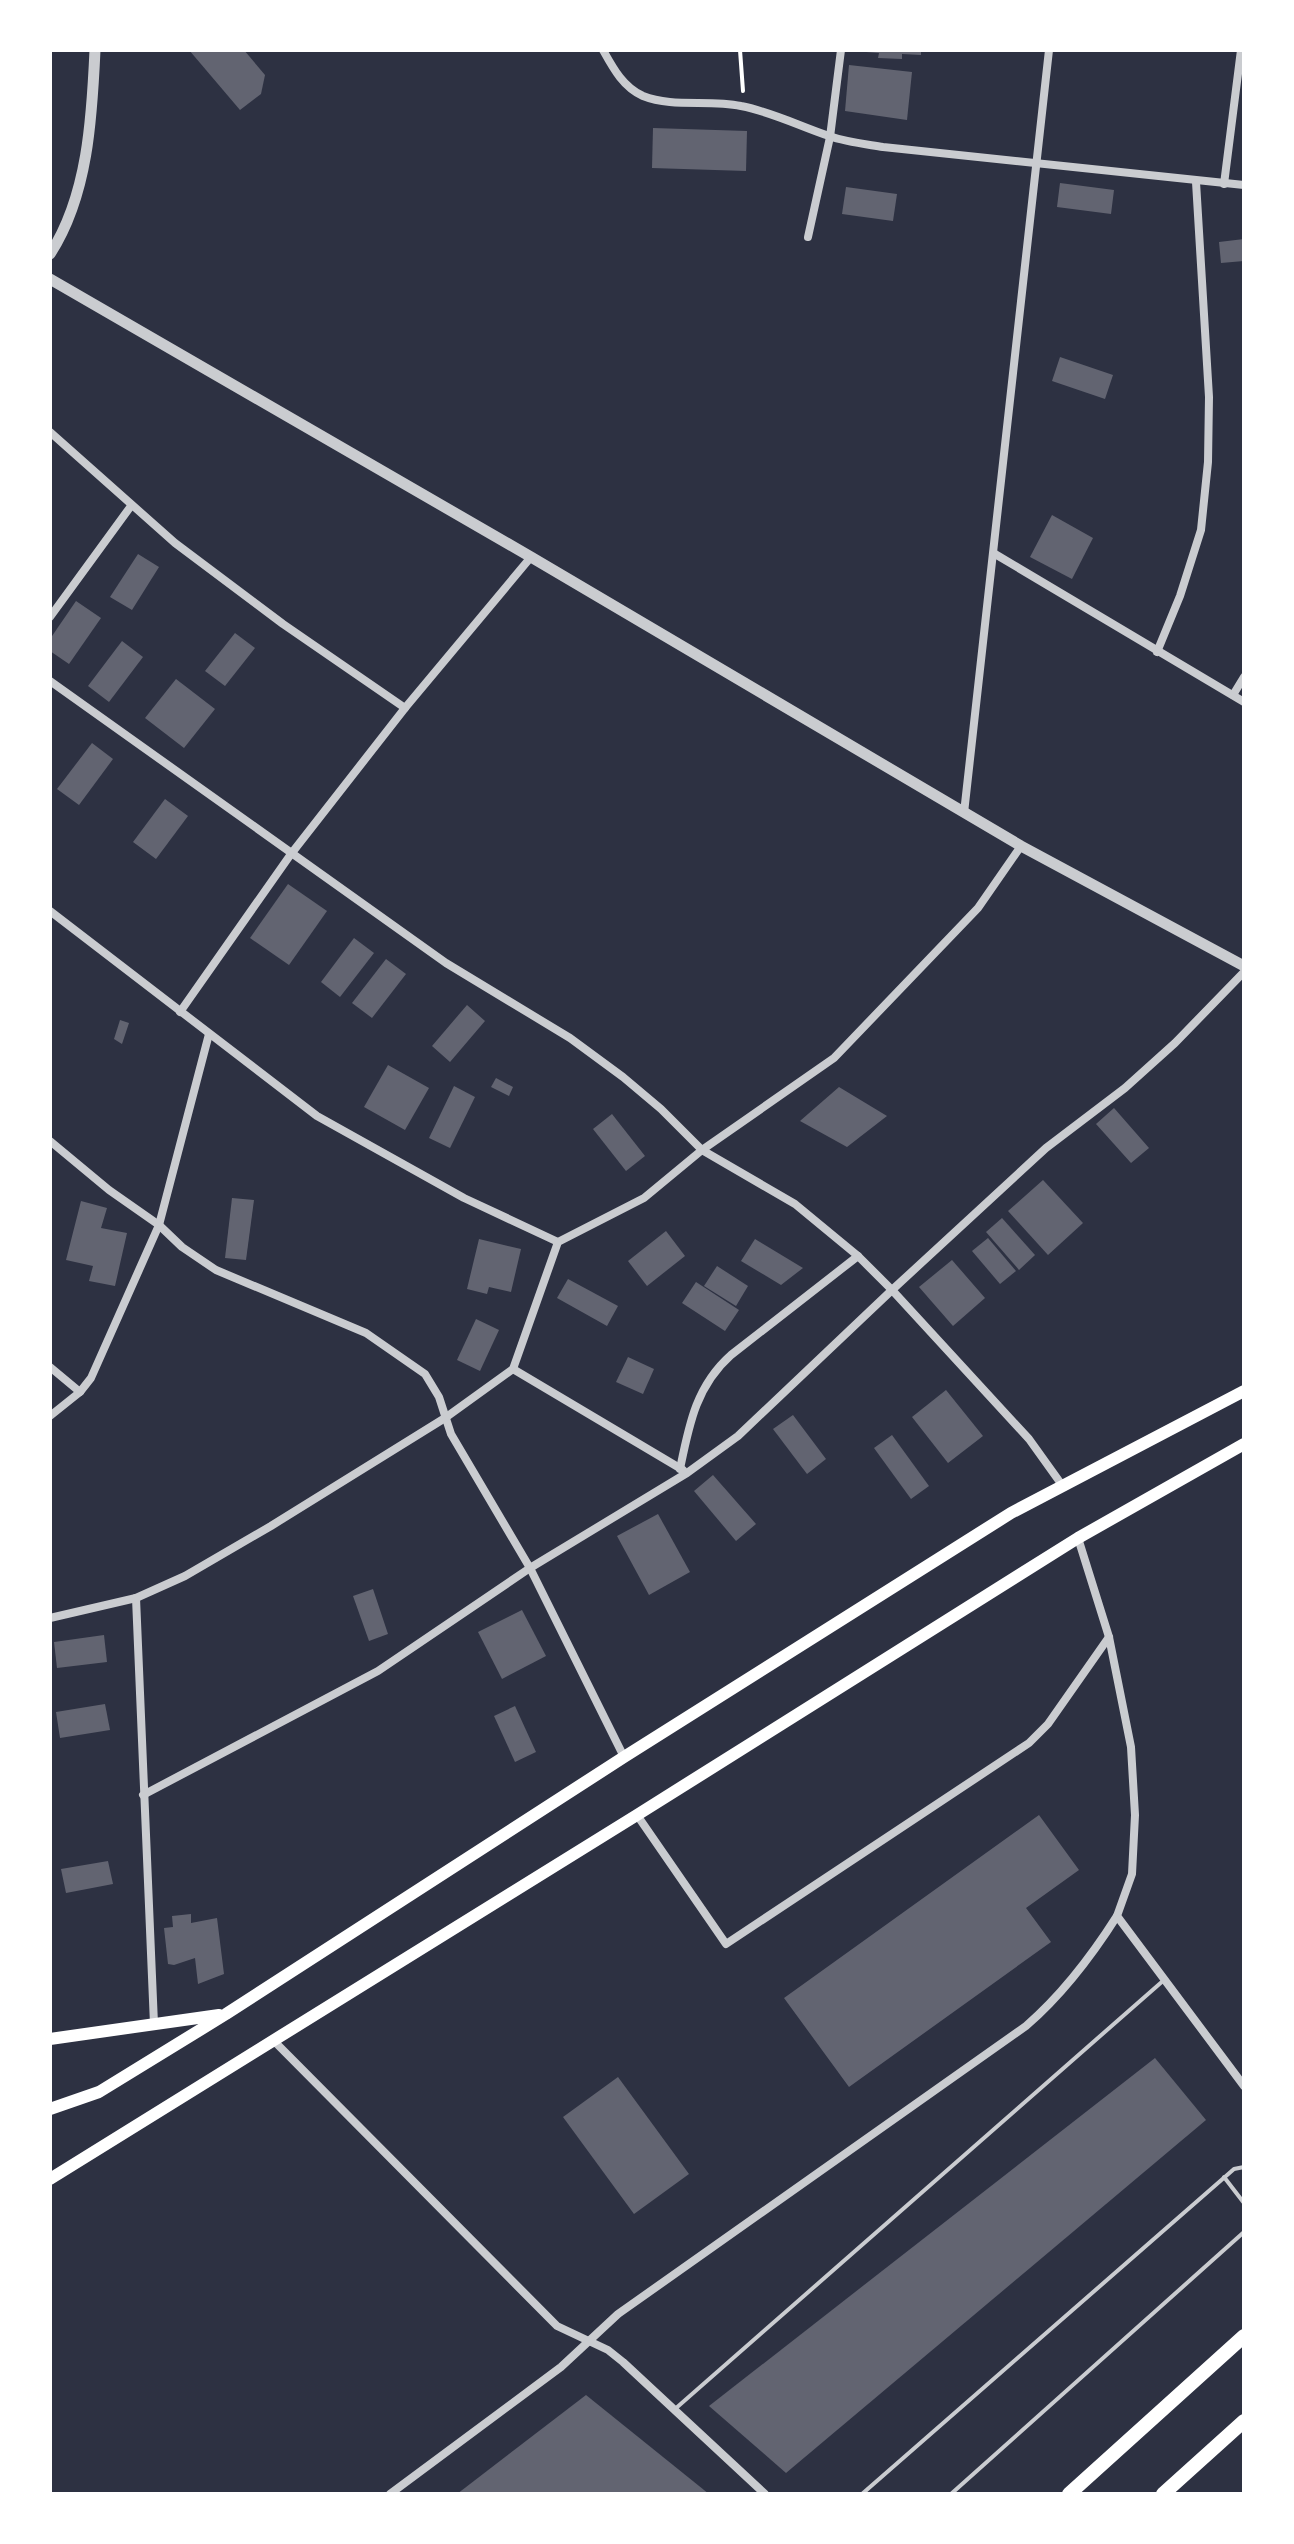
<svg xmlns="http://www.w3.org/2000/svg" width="1294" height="2544" font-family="Merriweather,serif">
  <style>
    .building { fill: #626471 }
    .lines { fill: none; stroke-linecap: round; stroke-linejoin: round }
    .path { stroke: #fff; stroke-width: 4 }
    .service { stroke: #caccd0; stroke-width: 4 }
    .minor { stroke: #caccd0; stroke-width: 8 }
    .tertiary { stroke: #caccd0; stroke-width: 11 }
    .secondary { stroke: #fff; stroke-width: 12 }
    .trunk { stroke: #fff; stroke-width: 14 }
  </style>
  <rect width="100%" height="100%" fill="#2d3142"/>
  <g class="building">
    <path d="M189,50h55l21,25 -4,19 -21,16z"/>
    <path d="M866,50h55v5l-19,-1v5l-24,-1 1,-5 -13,-1z"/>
    <path d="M849,65l63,7 -5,48 -62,-9z"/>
    <path d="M653,128l94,3 -1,40 -94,-3z"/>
    <path d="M1060,183l54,7 -3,24 -54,-7z"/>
    <path d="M846,187l51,7 -4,27 -51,-7z"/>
    <path d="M1244,239v22l-23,2 -2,-21z"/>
    <path d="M1060,357l53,18 -8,24 -53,-18z"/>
    <path d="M1052,515l41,23 -21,41 -42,-22z"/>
    <path d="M138,554l21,13 -27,43 -22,-13z"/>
    <path d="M76,601l25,17 -32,46 -19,-13v-12z"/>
    <path d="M235,633l20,15 -30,38 -20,-15z"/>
    <path d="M122,641l21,16 -34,45 -21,-16z"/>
    <path d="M176,679l39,30 -31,39 -39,-30z"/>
    <path d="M92,743l21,16 -34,46 -22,-16z"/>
    <path d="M165,799l23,17 -32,43 -23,-17z"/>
    <path d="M288,884l39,27 -38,54 -39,-27z"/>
    <path d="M354,938l20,15 -34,44 -19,-15z"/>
    <path d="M386,959l20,15 -34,44 -20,-15z"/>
    <path d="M467,1005l18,16 -35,41 -18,-16z"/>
    <path d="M120,1020l9,3 -7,21 -8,-5z"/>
    <path d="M388,1065l41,23 -24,42 -41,-23z"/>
    <path d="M496,1078l17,9 -4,9 -18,-9z"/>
    <path d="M454,1086l21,11 -25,51 -21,-10z"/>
    <path d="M839,1087l48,29 -40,31 -47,-26z"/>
    <path d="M1114,1108l35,40 -18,15 -35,-39z"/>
    <path d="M612,1114l33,42 -19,15 -33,-42z"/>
    <path d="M1043,1180l40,43 -35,32 -40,-44z"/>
    <path d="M232,1198l22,2 -8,60 -21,-2z"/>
    <path d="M81,1201l26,7 -6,20 26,5 -12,53 -26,-5 4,-15 -27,-6z"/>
    <path d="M1002,1218l33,37 -16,15 -33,-38z"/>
    <path d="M666,1231l19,25 -38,30 -19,-25z"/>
    <path d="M988,1238l28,33 -16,13 -28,-33z"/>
    <path d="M479,1239l42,10 -10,43 -22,-5 -2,7 -20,-5z"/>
    <path d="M755,1239l48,29 -22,17 -40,-24z"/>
    <path d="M952,1260l33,38 -32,28 -34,-39z"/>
    <path d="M717,1266l31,20 -12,20 -32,-20z"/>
    <path d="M568,1279l50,27 -11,20 -50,-28z"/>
    <path d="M696,1282l43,28 -14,21 -43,-28z"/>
    <path d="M476,1319l23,11 -19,41 -23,-11z"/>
    <path d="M628,1357l26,12 -11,25 -27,-12z"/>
    <path d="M946,1390l37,46 -35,27 -36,-46z"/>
    <path d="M793,1415l33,44 -19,15 -34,-45z"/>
    <path d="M892,1435l37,51 -18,13 -37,-51z"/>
    <path d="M713,1475l43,49 -20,17 -42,-50z"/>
    <path d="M658,1514l32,58 -41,23 -32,-59z"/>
    <path d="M373,1589l15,45 -19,7 -16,-45z"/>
    <path d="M522,1610l24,46 -44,23 -24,-47z"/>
    <path d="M104,1635l3,27 -50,6 -3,-26z"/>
    <path d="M105,1704l5,26 -50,8 -4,-26z"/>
    <path d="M515,1706l21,46 -21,10 -21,-46z"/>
    <path d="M1039,1815l40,55 -53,38 25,34 -202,145 -65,-89z"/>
    <path d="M108,1861l5,23 -47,9 -5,-24z"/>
    <path d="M191,1914v9l26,-5 7,56 -26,10 -3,-26 -21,7 -6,-1 -4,-36 9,-1 -1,-11z"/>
    <path d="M1155,2058l51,62 -420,353 -77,-67z"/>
    <path d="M618,2077l71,97 -55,40 -71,-97z"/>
    <path d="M586,2395l123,99h-252z"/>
  </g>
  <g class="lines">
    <path class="path" d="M740,50l3,41"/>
    <g class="service">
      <path d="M1224,2177l20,26"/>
      <path d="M675,2409l489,-429"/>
      <path d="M862,2494l372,-325 10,-2"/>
      <path d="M951,2494l293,-262"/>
    </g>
    <g class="minor">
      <path d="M603,50c10,18 20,37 40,46 30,12 66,3 98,10 31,6 58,20 88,30 17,6 36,8 54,11l361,38"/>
      <path d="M1224,184l17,-134"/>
      <path d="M808,237l22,-100 11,-87"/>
      <path d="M50,432l125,111 108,81 122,84"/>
      <path d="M995,554l249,148"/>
      <path d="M50,617l81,-111"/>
      <path d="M1157,652l23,-56 21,-66 7,-68 1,-65 -13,-215"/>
      <path d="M50,681l396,282 124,75 53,39 38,32 41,41 93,54 63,52 34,34 137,149 33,46"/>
      <path d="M1233,695l11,-18"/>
      <path d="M964,813l85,-763"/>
      <path d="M50,911l267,205 147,82 94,44"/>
      <path d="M180,1012l111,-158 114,-146 126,-151"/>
      <path d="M50,1141l59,49 50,35 23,22 34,23 150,63 59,41 14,23 12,37 79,134 94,189"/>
      <path d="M50,1367l30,25"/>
      <path d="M513,1369l170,101"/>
      <path d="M50,1416l30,-24 11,-14 68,-153 50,-191"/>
      <path d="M680,1469c9,-44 16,-83 51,-114l127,-99"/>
      <path d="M1078,1538l31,99 22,110 4,68 -3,59 -15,42 127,170"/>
      <path d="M136,1598l18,426"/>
      <path d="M50,1618l86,-20 49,-22 86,-50 174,-108 68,-49 45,-127 86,-44 58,-48 132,-92 144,-150 43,-62"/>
      <path d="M143,1795l235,-124 152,-103 157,-95 51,-37 154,-146 154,-142 79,-60 50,-45 69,-71"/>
      <path d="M637,1815l89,129 303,-201 19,-19 61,-87"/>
      <path d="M274,2041l283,285 51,24 15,12 142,132"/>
      <path d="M390,2494l171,-127 57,-53 408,-288c37,-32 65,-69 91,-110"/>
    </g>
    <g class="tertiary">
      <path d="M50,254c38,-58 42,-137 45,-204"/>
      <path d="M50,279l481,278 490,289 223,120"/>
    </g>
    <g class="secondary">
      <path d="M50,2039l169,-24"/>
      <path d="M50,2109l49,-17 127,-78 398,-257 387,-244 233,-122"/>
      <path d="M50,2179l587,-364 441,-277 166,-94"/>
    </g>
    <g class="trunk">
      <path d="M1069,2494l175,-158"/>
      <path d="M1163,2494l81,-73"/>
    </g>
  </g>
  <rect width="1294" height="2544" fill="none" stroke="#ffffff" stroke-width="104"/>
</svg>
